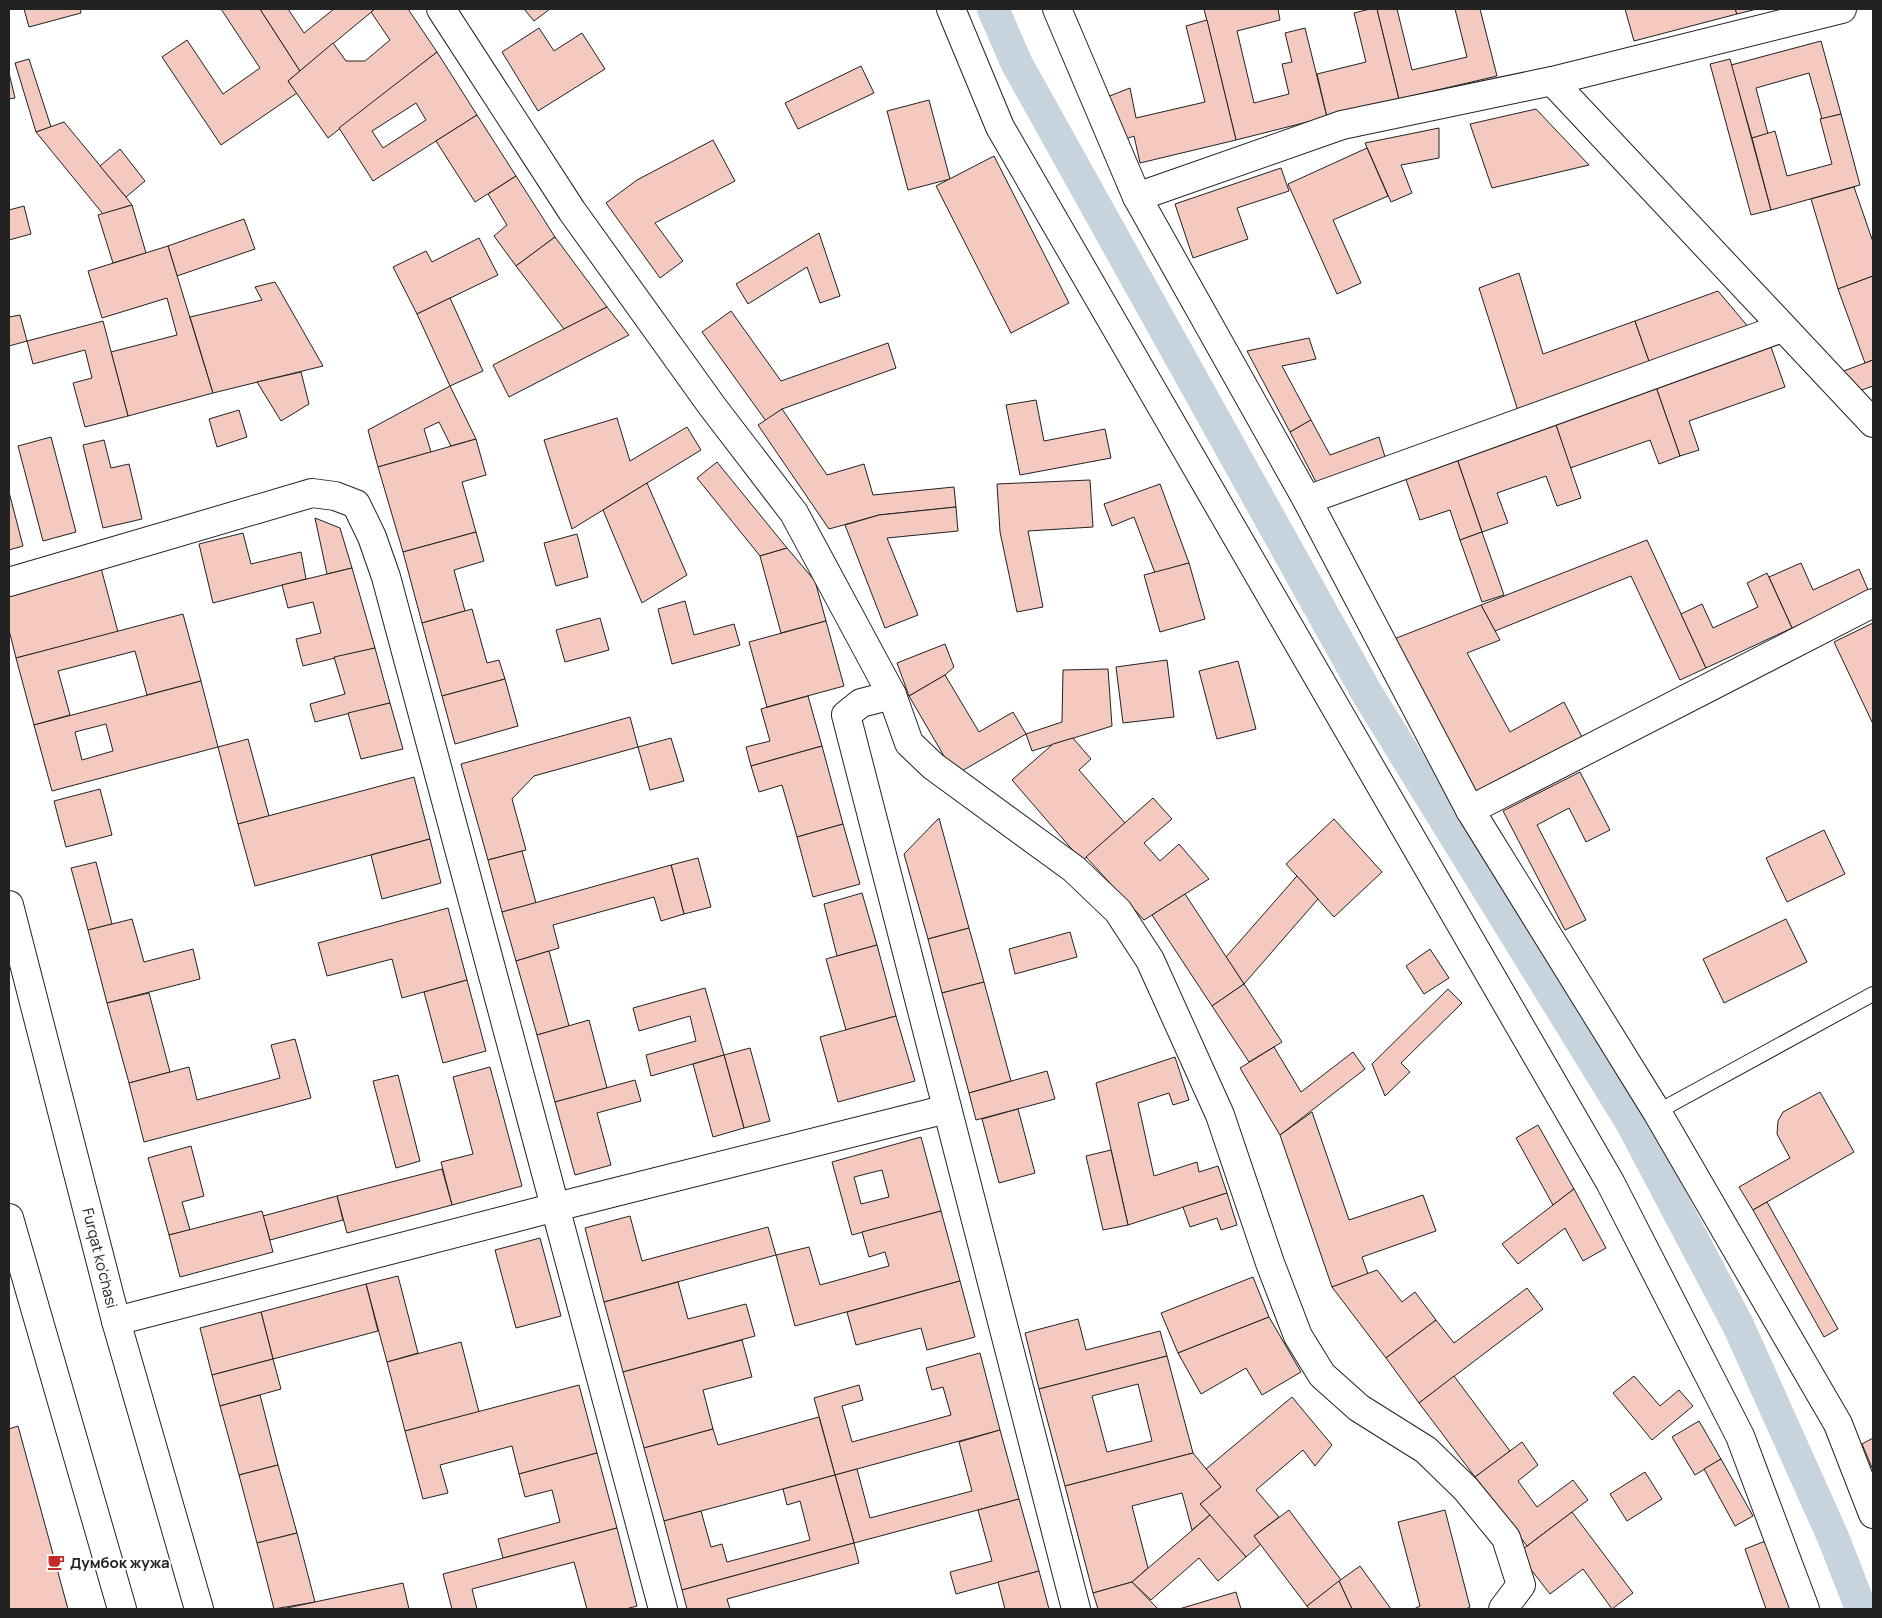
<svg xmlns="http://www.w3.org/2000/svg" width="1882" height="1618" font-family="Manrope,sans-serif">
  <style>
    .lines { fill: none; stroke-linecap: round; stroke-linejoin: round }
    .canal { stroke: #c7d3dd; stroke-width: 32 }
    .building { fill: #f3c9c0; stroke: #222; fill-rule: evenodd }
    .service-casing { stroke: #222; stroke-width: 16 }
    .minor-casing { stroke: #222; stroke-width: 30 }
    .secondary-casing { stroke: #222; stroke-width: 30 }
    .service { stroke: #fff; stroke-width: 14 }
    .minor { stroke: #fff; stroke-width: 28 }
    .secondary { stroke: #fff; stroke-width: 28 }
    .labels { text-anchor: middle; dominant-baseline: central; stroke-width: 4; stroke-linejoin: round; paint-order: stroke }
    .street-label { font-size: 15px; fill: #222; stroke: #fff }
    .poi-label { font-size: 15px; font-weight: bold; fill: #222; stroke: #fff; text-anchor: start }
  </style>
  <rect width="100%" height="100%" fill="#fff"/>
  <g class="lines">
    <path class="canal" d="M993,9l24,55 351,631 263,427 107,203 95,212 28,72"/>
  </g>
  <g class="building">
    <path d="M24,9h56l1,4 -52,14z"/>
    <path d="M221,9h39l40,62 -12,10 9,12 -76,52 -59,-88 25,-17 36,54 37,-26z"/>
    <path d="M260,9h28l16,24 30,-24h41l-75,62z"/>
    <path d="M375,9h33l29,43 -109,86 -40,-57 45,-38 13,18h19l25,-21 -19,-28z"/>
    <path d="M524,9h26l-16,12z"/>
    <path d="M1204,9h74l2,11 -43,11 17,72 35,-9 -7,-30 10,-2 -7,-29 20,-5 22,89 -91,23z"/>
    <path d="M1370,9h7l22,90 -72,18 -10,-43 49,-12 -12,-49z"/>
    <path d="M1377,9h20l15,61 55,-13 -12,-48h25l17,67 -98,23z"/>
    <path d="M1625,9h110l2,5 -103,27z"/>
    <path d="M1735,9h22l-20,5z"/>
    <path d="M1207,20l29,120 -96,23 -6,-27 -11,4 -16,-43 23,-9 6,30 69,-16 -19,-76z"/>
    <path d="M539,28l15,23 28,-18 23,36 -67,42 -36,-59z"/>
    <path d="M1821,41l20,73 -19,5 -13,-46 -53,15 12,46 -16,4 -21,-73z"/>
    <path d="M437,52l40,63 -104,66 -34,-53zM416,103l10,17 -43,28 -11,-17z"/>
    <path d="M29,59l22,68 -15,5 -21,-69z"/>
    <path d="M1730,59l41,151 -20,5 -41,-151z"/>
    <path d="M861,66l13,27 -76,36 -13,-26z"/>
    <path d="M9,73l6,25 -6,1z"/>
    <path d="M929,100l21,79 -42,11 -21,-79z"/>
    <path d="M1536,109l53,56 -97,23 -22,-64z"/>
    <path d="M1841,114l19,71 -89,25 -19,-72 23,-7 12,45 45,-12 -12,-45z"/>
    <path d="M477,115l39,61 -41,26 -39,-61z"/>
    <path d="M64,122l62,75 6,8 -29,9 -67,-82z"/>
    <path d="M1439,128v30l-38,7 11,28 -21,9 -26,-59z"/>
    <path d="M713,140l22,41 -80,42 28,38 -23,17 -54,-75 31,-23z"/>
    <path d="M1367,148l21,48 -55,24 28,63 -24,11 -49,-110z"/>
    <path d="M120,149l25,32 -19,16 -26,-31z"/>
    <path d="M994,156l75,147 -58,30 -75,-147z"/>
    <path d="M1281,168l8,23 -52,17 11,31 -55,19 -18,-54z"/>
    <path d="M516,176l39,61 -39,29 -22,-30 13,-11 -19,-31z"/>
    <path d="M1854,187l19,55v34l-35,13 -27,-90z"/>
    <path d="M132,205l14,48 -33,10 -15,-48z"/>
    <path d="M24,206l7,28 -22,6v-30z"/>
    <path d="M244,219l11,30 -78,27 -9,-30z"/>
    <path d="M819,233l21,63 -20,7 -13,-36 -59,37 -12,-20z"/>
    <path d="M555,237l52,70 -43,22 -48,-63z"/>
    <path d="M479,238l19,37 -81,39 -24,-47 33,-16 6,11z"/>
    <path d="M168,246l45,147 -85,23 -17,-64 66,-17 -10,-37 -65,20 -14,-47z"/>
    <path d="M1519,273l24,81 92,-33 15,43 -132,47 -39,-123z"/>
    <path d="M1873,276v84l-8,3 -27,-74z"/>
    <path d="M275,282l48,84 -110,27 -23,-76 72,-17 -7,-13z"/>
    <path d="M1718,291l32,38 -100,35 -15,-43z"/>
    <path d="M450,298l33,73 -33,15 -33,-72z"/>
    <path d="M607,307l22,28 -120,62 -16,-32z"/>
    <path d="M731,311l50,70 107,-38 8,25 -114,41 -16,12 -64,-89z"/>
    <path d="M20,315l7,26 -18,5v-29z"/>
    <path d="M103,321l25,95 -43,11 -12,-44 19,-5 -7,-28 -52,14 -6,-23z"/>
    <path d="M1309,338l7,21 -34,7 29,54 -21,12 -43,-81z"/>
    <path d="M1771,347l14,40 -96,34 10,29 -19,6 -24,-69z"/>
    <path d="M1873,360v26l-14,5 -18,-19z"/>
    <path d="M301,372l8,32 -28,17 -24,-39z"/>
    <path d="M450,386l26,53 -25,7 -12,-24 -15,7 7,23 -53,15 -10,-37z"/>
    <path d="M1656,387l24,69 -21,8 -9,-24 -80,28 -15,-46z"/>
    <path d="M1036,400l8,41 61,-12 6,29 -91,17 -14,-70z"/>
    <path d="M782,409l45,66 37,-11 9,31 81,-8 2,20 -77,8 -50,14 -71,-104z"/>
    <path d="M239,410l8,27 -30,10 -8,-28z"/>
    <path d="M617,418l13,43 57,-34 14,23 -129,79 -28,-89z"/>
    <path d="M1311,420l19,35 49,-18 6,20 -68,27 -27,-52z"/>
    <path d="M1555,422l26,76 -24,8 -11,-30 -49,17 11,30 -26,9 -26,-76z"/>
    <path d="M51,437l25,95 -33,9 -25,-95z"/>
    <path d="M476,439l10,36 -24,7 14,50 -73,20 -25,-85z"/>
    <path d="M104,440l7,28 18,-4 13,55 -39,9 -20,-83z"/>
    <path d="M1456,456l26,76 -22,8 -10,-30 -30,10 -16,-46z"/>
    <path d="M717,462l70,86 -27,8 -63,-78z"/>
    <path d="M1090,480l3,47 -65,4 15,76 -26,5 -17,-80 -3,-48z"/>
    <path d="M647,483l40,92 -45,28 -39,-93z"/>
    <path d="M1160,484l29,79 -34,10 -21,-56 -22,9 -8,-22z"/>
    <path d="M9,492l14,54 -14,4z"/>
    <path d="M956,507l2,24 -71,7 31,77 -33,13 -40,-103 34,-10z"/>
    <path d="M315,518l25,10 12,40 -25,6z"/>
    <path d="M476,532l8,29 -30,9 11,41 -43,12 -19,-71z"/>
    <path d="M1482,532l22,63 -22,7 -22,-62z"/>
    <path d="M243,533l8,31 50,-12 5,27 -93,24 -14,-59z"/>
    <path d="M577,534l11,43 -32,9 -12,-43z"/>
    <path d="M1647,540l59,128 -26,12 -49,-104 -136,55 -14,-26z"/>
    <path d="M787,548l28,33 11,40 -45,12 -21,-77z"/>
    <path d="M1189,563l16,56 -45,13 -16,-57z"/>
    <path d="M1801,563l12,27 46,-21 10,23 -77,36 -23,-51z"/>
    <path d="M101,568l17,64 -102,26 -7,-28v-38z"/>
    <path d="M352,568l23,80 -72,18 -7,-27 25,-6 -8,-31 -25,6 -6,-23z"/>
    <path d="M1767,573l25,55 -86,40 -25,-54 21,-10 11,24 45,-21 -11,-24z"/>
    <path d="M685,601l9,34 40,-11 6,21 -68,19 -14,-55z"/>
    <path d="M1481,605l19,35 -33,13 43,79 54,-30 18,35 -105,56 -83,-154z"/>
    <path d="M472,609l15,54 12,-3 6,19 -63,17 -20,-73z"/>
    <path d="M183,614l18,67 -54,14 -12,-44 -77,20 12,44 -36,10 -18,-67z"/>
    <path d="M600,618l9,32 -44,12 -9,-32z"/>
    <path d="M826,621l18,65 -77,21 -18,-65z"/>
    <path d="M1873,623v101l-39,-82z"/>
    <path d="M945,644l9,23 -9,8 -36,21 -12,-33z"/>
    <path d="M375,648l15,55 -75,19 -5,-18 35,-10 -11,-37z"/>
    <path d="M1167,660l7,57 -51,6 -7,-56z"/>
    <path d="M1238,661l18,68 -39,10 -18,-68z"/>
    <path d="M1108,669l4,57 -80,25 -6,-17 36,-12 1,-52z"/>
    <path d="M945,675l34,57 34,-20 13,22 -71,41 -46,-79z"/>
    <path d="M505,679l13,47 -63,18 -13,-48z"/>
    <path d="M201,681l17,66 -166,44 -18,-66zM106,724l7,27 -31,9 -7,-28z"/>
    <path d="M808,696l14,50 -71,20 -5,-19 24,-6 -9,-32z"/>
    <path d="M390,703l13,46 -42,10 -13,-46z"/>
    <path d="M630,717l8,30 -104,29 -22,23 14,51 -38,10 -27,-96z"/>
    <path d="M671,738l13,43 -34,9 -12,-43z"/>
    <path d="M1073,738l18,21 -12,11 46,53 -43,38 -70,-81 41,-36z"/>
    <path d="M248,739l21,77 -31,8 -20,-77z"/>
    <path d="M822,746l21,78 -46,13 -15,-52 -23,7 -8,-26z"/>
    <path d="M1580,772l30,58 -24,12 -17,-34 -32,17 49,95 -21,10 -62,-119z"/>
    <path d="M414,777l16,62 -175,47 -17,-62z"/>
    <path d="M100,789l12,46 -46,12 -12,-46z"/>
    <path d="M1153,798l19,21 -28,24 16,18 19,-17 30,35 -65,41 -58,-63z"/>
    <path d="M939,818l30,110 -41,11 -24,-85z"/>
    <path d="M1334,819l48,53 -48,45 -48,-53z"/>
    <path d="M843,824l17,60 -47,13 -16,-60z"/>
    <path d="M1824,830l21,44 -58,28 -21,-44z"/>
    <path d="M430,839l11,44 -59,16 -11,-44z"/>
    <path d="M522,851l14,52 -34,9 -14,-52z"/>
    <path d="M698,858l13,49 -27,7 -13,-49z"/>
    <path d="M96,862l16,62 -24,6 -17,-62z"/>
    <path d="M671,865l13,49 -23,7 -7,-24 -101,28 6,23 -43,13 -14,-49z"/>
    <path d="M1297,876l21,23 -74,85 -18,-27z"/>
    <path d="M862,893l15,52 -40,11 -13,-52z"/>
    <path d="M1185,894l59,90 -32,22 -60,-91z"/>
    <path d="M448,908l19,72 -65,18 -10,-39 -65,17 -9,-33z"/>
    <path d="M132,919l12,43 49,-13 7,30 -93,24 -19,-73z"/>
    <path d="M1786,919l21,43 -83,41 -21,-44z"/>
    <path d="M969,928l15,54 -42,11 -14,-54z"/>
    <path d="M1070,932l7,25 -62,17 -6,-25z"/>
    <path d="M877,945l19,71 -50,14 -20,-71z"/>
    <path d="M1430,949l19,29 -25,16 -18,-28z"/>
    <path d="M549,951l20,75 -32,9 -21,-74z"/>
    <path d="M467,980l19,71 -43,12 -19,-71z"/>
    <path d="M984,982l27,99 -42,12 -27,-100z"/>
    <path d="M1244,984l38,58 -33,20 -37,-56z"/>
    <path d="M705,988l19,67 -73,21 -5,-21 50,-14 -6,-25 -51,15 -6,-23z"/>
    <path d="M1448,989l14,14 -61,60 9,9 -25,24 -13,-32z"/>
    <path d="M149,993l21,79 -41,11 -22,-80z"/>
    <path d="M896,1016l19,65 -77,21 -18,-65z"/>
    <path d="M589,1020l18,68 -52,14 -18,-67z"/>
    <path d="M295,1039l16,59 -167,44 -15,-59 60,-16 8,33 83,-22 -9,-33z"/>
    <path d="M1274,1047l27,45 52,-40 12,17 -85,66 -40,-67z"/>
    <path d="M750,1048l20,73 -26,7 -20,-73z"/>
    <path d="M724,1055l20,73 -31,9 -20,-73z"/>
    <path d="M1175,1057l14,43 -16,5 -4,-12 -31,10 16,73 43,-14 2,10 19,-6 9,27 -99,32 -32,-142z"/>
    <path d="M490,1067l32,119 -70,19 -11,-43 32,-8 -20,-77z"/>
    <path d="M1047,1071l8,28 -79,21 -7,-27z"/>
    <path d="M398,1075l22,86 -24,7 -23,-87z"/>
    <path d="M635,1080l6,21 -44,12 14,52 -36,10 -20,-73z"/>
    <path d="M1820,1092l34,60 -101,58 -14,-23 51,-29 -13,-24 1,-13 5,-9z"/>
    <path d="M1018,1109l17,64 -36,10 -17,-64z"/>
    <path d="M1312,1112l37,108 74,-25 13,36 -74,26 6,17 -36,13 -52,-152z"/>
    <path d="M1538,1125l36,64 -21,16 -37,-67z"/>
    <path d="M921,1137l20,74 -89,24 -20,-73zM882,1170l7,27 -28,7 -7,-27z"/>
    <path d="M191,1146l13,50 -22,6 8,28 -21,5 -21,-77z"/>
    <path d="M1111,1150l17,75 -25,5 -17,-74z"/>
    <path d="M442,1169l10,36 -105,28 -10,-37z"/>
    <path d="M1574,1189l32,59 -23,13 -18,-33 -47,36 -16,-20z"/>
    <path d="M1227,1193l10,32 -16,5 -4,-12 -27,9 -7,-20z"/>
    <path d="M337,1196l6,24 -73,20 -7,-24z"/>
    <path d="M1767,1202l71,127 -14,8 -71,-127z"/>
    <path d="M262,1211l11,41 -93,25 -11,-42z"/>
    <path d="M941,1211l19,70 -165,45 -19,-71 33,-8 11,38 69,-19 -4,-14 -16,5 -7,-25z"/>
    <path d="M630,1216l12,45 126,-34 8,28 -172,47 -19,-74z"/>
    <path d="M540,1238l21,78 -45,12 -21,-78z"/>
    <path d="M1377,1270l25,32 13,-10 21,28 -50,38 -54,-71z"/>
    <path d="M398,1276l20,77 -31,9 -21,-78z"/>
    <path d="M1253,1277l16,40 -91,36 -17,-40z"/>
    <path d="M960,1281l15,56 -48,13 -6,-22 -65,17 -9,-33z"/>
    <path d="M678,1282l10,37 58,-15 9,32 -132,36 -19,-70z"/>
    <path d="M366,1284l12,47 -105,28 -12,-47z"/>
    <path d="M1527,1288l16,21 -124,94 -33,-45 50,-38 18,23z"/>
    <path d="M261,1312l12,47 -61,16 -12,-47z"/>
    <path d="M1269,1317l32,55 -39,23 -16,-27 -45,26 -23,-41z"/>
    <path d="M1078,1319l8,31 74,-19 7,25 -128,33 -14,-56z"/>
    <path d="M742,1340l10,37 -49,13 10,39 -69,19 -21,-76z"/>
    <path d="M461,1342l18,70 -74,19 -18,-69z"/>
    <path d="M980,1353l20,77 -165,45 -21,-77 45,-13 4,15 -21,6 10,36 99,-27 -8,-28 -11,3 -6,-22z"/>
    <path d="M1167,1356l26,97 -128,33 -26,-97zM1138,1384l14,57 -45,11 -15,-56z"/>
    <path d="M273,1359l8,30 -61,17 -8,-31z"/>
    <path d="M1454,1376l56,75 -35,26 -56,-74z"/>
    <path d="M1634,1376l26,30 19,-16 14,16 -41,34 -39,-47z"/>
    <path d="M579,1385l18,68 -78,21 -7,-28 -72,19 8,28 -25,6 -18,-68z"/>
    <path d="M260,1395l18,70 -39,10 -19,-69z"/>
    <path d="M1292,1397l40,48 -17,21 -12,-16 -47,40 23,27 -25,19 7,8 -15,13 -46,-53 21,-17 -15,-18z"/>
    <path d="M819,1417l16,58 -171,46 -20,-73 69,-19 5,16z"/>
    <path d="M1699,1421l22,38 -26,16 -23,-38z"/>
    <path d="M18,1426l50,183h-59v-180z"/>
    <path d="M1000,1430l19,69 -165,44 -19,-68 22,-6 13,49 102,-27 -13,-49z"/>
    <path d="M1873,1438v32l-11,-26z"/>
    <path d="M1522,1442l16,23 -20,16 19,26 36,-27 15,20 -61,46 -52,-69z"/>
    <path d="M597,1453l20,75 -114,30 -5,-19 62,-17 -8,-32 -27,7 -6,-23z"/>
    <path d="M1193,1453l28,34 -21,17 10,11 -18,15 -10,-37 -50,13 16,62 -16,14 -39,11 -28,-107z"/>
    <path d="M1721,1459l32,57 -18,10 -31,-57z"/>
    <path d="M278,1465l19,68 -40,10 -18,-68z"/>
    <path d="M1645,1472l17,27 -35,22 -17,-27z"/>
    <path d="M835,1475l19,68 -172,47 -18,-69 37,-10 10,36 11,-3 5,18 83,-22 -10,-39 -13,4 -4,-16z"/>
    <path d="M1019,1499l20,72 -83,23 -6,-22 42,-11 -14,-51z"/>
    <path d="M1289,1510l52,70 -34,26 -53,-70z"/>
    <path d="M1445,1510l25,97 -4,2h-52l6,-3 -22,-84z"/>
    <path d="M1572,1512l61,81 -21,16 -29,-40 -33,25 -32,-41z"/>
    <path d="M1210,1515l36,42 -28,24 -19,-23 -48,42 -19,-18z"/>
    <path d="M617,1528l20,78 -11,3h-39l-13,-47 -102,27 5,20h-25l-9,-35z"/>
    <path d="M297,1533l18,69 -41,7 -17,-66z"/>
    <path d="M1768,1540l24,69h-26l-21,-60z"/>
    <path d="M854,1543l5,20 -132,36 3,10h-43l-5,-19z"/>
    <path d="M1360,1566l31,43h-39l-13,-28z"/>
    <path d="M1039,1571l10,38h-44l-7,-27z"/>
    <path d="M1339,1581l13,28h-43l-2,-3z"/>
    <path d="M1132,1582l26,27h-60l-5,-16z"/>
    <path d="M403,1583l6,26h-127l33,-7z"/>
    <path d="M1236,1592l5,17h-62z"/>
  </g>
  <g class="lines">
    <g class="service-casing">
      <path id="service" d="M1657,1112l216,-118"/>
    </g>
    <g class="minor-casing">
      <g id="minor">
        <path d="M441,9l131,202 140,195 82,107 98,182 17,48 24,23 141,103 44,42 32,49 70,155 50,148 28,73 24,39 37,33 67,42 40,39 40,49 15,47 -18,24"/>
        <path d="M951,9l49,118 610,1055 130,254 65,173"/>
        <path d="M1057,9l80,188 170,303 163,310 187,302 181,312 35,90"/>
        <path d="M1552,81l290,-72"/>
        <path d="M1137,197l205,-72 210,-44 321,342"/>
        <path d="M1307,500l475,-172"/>
        <path d="M9,582l303,-89 23,3 21,8 16,33 14,40 277,1032"/>
        <path d="M892,695l-31,8 -15,12 230,894"/>
        <path d="M1470,810l403,-207"/>
        <path d="M116,1321l440,-114 391,-98"/>
      </g>
    </g>
    <g class="secondary-casing">
      <g id="secondary">
        <path d="M9,905l107,416 83,288"/>
        <path d="M9,1218l113,391"/>
      </g>
    </g>
    <use href="#service" class="service"/>
    <use href="#minor" class="minor"/>
    <use href="#secondary" class="secondary"/>
  </g>
  <defs>
    <g id="cafe-bare" transform="scale(1.35)"><path d="M-5.5-4.5H6V0H3Q3 3.5 0 3.5H-2.5Q-5.5 3.5-5.5 0ZM3-3.2v2h1.7v-2ZM-6 4.5H4V6H-6Z" fill="#c62828" stroke="#fff" stroke-width="2.5" paint-order="stroke"/></g>
  </defs>
  <g fill-rule="evenodd">
    <use href="#cafe-bare" x="56" y="1562"/>
  </g>
  <g class="labels">
    <g class="street-label">
      <text transform="translate(100 1258) rotate(76)">Furqat ko'chasi</text>
    </g>
    <g class="poi-label">
      <text x="70" y="1562">Думбок жужа</text>
    </g>
  </g>
  <rect width="1882" height="1618" fill="none" stroke="#222222" stroke-width="20"/>
</svg>
